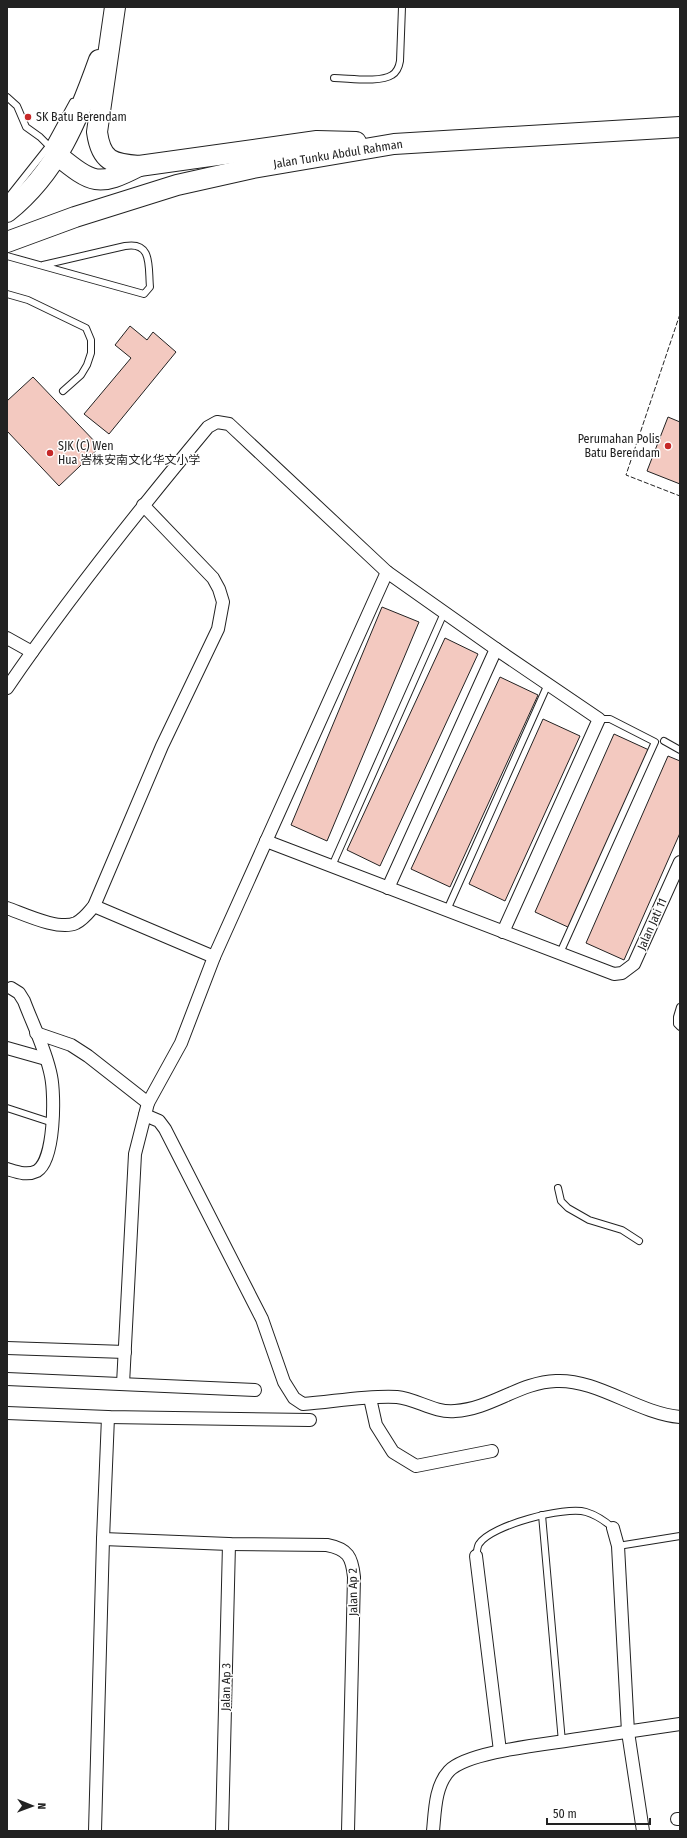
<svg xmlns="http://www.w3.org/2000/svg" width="687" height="1838" font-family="'Fira Sans Condensed','Noto Sans SC',sans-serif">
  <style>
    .building { fill: #f3c9c0; stroke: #222 }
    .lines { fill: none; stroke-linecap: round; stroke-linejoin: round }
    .service-casing { stroke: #222; stroke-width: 8 }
    .minor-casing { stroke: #222; stroke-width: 14 }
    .primary-casing { stroke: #222; stroke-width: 22 }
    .service { stroke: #fff; stroke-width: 6 }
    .minor { stroke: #fff; stroke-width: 12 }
    .primary { stroke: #fff; stroke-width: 20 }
    .fence { stroke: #222; stroke-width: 1; stroke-dasharray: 5 2; stroke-linecap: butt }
    .poi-dot { fill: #c62828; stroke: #fff; stroke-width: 1.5 }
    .labels { text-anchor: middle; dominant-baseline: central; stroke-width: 3; stroke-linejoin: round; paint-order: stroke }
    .poi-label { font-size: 12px; fill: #222; stroke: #fff; text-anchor: start }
    .street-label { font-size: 12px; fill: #222; stroke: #fff }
  </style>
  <rect width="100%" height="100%" fill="#fff"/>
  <g class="building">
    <path d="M130,326l17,14 6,-8 23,20 -67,82 -25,-20 47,-56 -16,-13z"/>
    <path d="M33,377l67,70 -41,39 -52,-55v-30z"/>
    <path d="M668,417l12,5v62l-33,-13z"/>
    <path d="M382,607l37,15 -92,219 -36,-16z"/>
    <path d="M445,638l33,16 -98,212 -33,-16z"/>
    <path d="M500,677l38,18 -88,192 -39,-18z"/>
    <path d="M543,719l37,17 -75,165 -36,-17z"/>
    <path d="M614,734l35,16 -79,178 -35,-16z"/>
    <path d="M668,756l12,5v72l-56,127 -38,-17z"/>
  </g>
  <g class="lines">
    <g class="service-casing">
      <g id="service">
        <path d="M334,78c15,0 46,5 58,-3 5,-3 7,-8 8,-14l2,-54"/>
        <path d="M7,97l10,9 9,21 14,10 11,11"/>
        <path d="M7,199l42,-53 24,-44"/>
        <path d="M7,256l137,38 6,-7c-2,-20 3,-46 -25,-41l-82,19"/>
        <path d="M7,294l21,6 58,28 5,12v13l-4,12 -6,10 -18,16"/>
        <path d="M664,741l16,9"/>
        <path d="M332,866l112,-253"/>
        <path d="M447,910l101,-226"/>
        <path d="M560,953l95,-211 -45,-23h-11"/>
        <path d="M680,1007l-3,10v7l3,3"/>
        <path d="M7,1108l46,15"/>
        <path d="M558,1188l3,13 7,7 21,12 33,10 17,11"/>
        <path d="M542,1515l20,227"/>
        <path d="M618,1546l62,-10"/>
        <path d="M476,1556c1,-3 1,-9 3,-12 12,-19 86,-38 107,-32 10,3 19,9 27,16"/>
      </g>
    </g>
    <g class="minor-casing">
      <g id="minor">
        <path d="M7,638l25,14"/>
        <path d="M7,688c62,-91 131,-177 201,-261l9,-5 12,2 158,148 109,77 103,70 -96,213"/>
        <path d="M266,841l348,133 8,-1 12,-9 46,-102"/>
        <path d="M388,888l108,-239"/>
        <path d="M94,906l120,51"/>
        <path d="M7,908c17,6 52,23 69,15 8,-4 12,-10 18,-17l68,-160 56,-117 5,-27 -4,-13 -6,-11 -70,-73"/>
        <path d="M36,1033l35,12 17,11 60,47"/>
        <path d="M7,1048l39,11"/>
        <path d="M145,1115l14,6 6,8 97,190 22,63 10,16 9,6c29,-2 66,-9 94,-7 20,2 37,16 58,14 36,-2 65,-29 101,-30 42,-2 81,32 124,36"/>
        <path d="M7,1169c10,3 20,7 30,2 18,-11 18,-76 14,-95 -5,-26 -18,-51 -27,-75l-5,-8 -8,-5"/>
        <path d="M7,1348l118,4"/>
        <path d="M7,1379l248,11"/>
        <path d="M123,1384l12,-230 13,-51 33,-60 33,-86 173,-385"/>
        <path d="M370,1398l6,27 17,27 23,14 76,-15"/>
        <path d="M7,1413l101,4 202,3"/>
        <path d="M613,1528l5,18 10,186 15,99"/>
        <path d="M103,1539l126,5 98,1c21,4 25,12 27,32l-6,254"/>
        <path d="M476,1556l24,195"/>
        <path d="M677,1819h3"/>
        <path d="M95,1831l8,-292 5,-122"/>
        <path d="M222,1831l7,-287"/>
        <path d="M433,1831c2,-20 2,-45 16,-60 19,-20 100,-27 129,-32 34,-5 68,-10 102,-15"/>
      </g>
    </g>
    <g class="primary-casing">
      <g id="primary">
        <path d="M115,7l-18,125c4,29 15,32 42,34l178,-25 39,1"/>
        <path d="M57,155c36,29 41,32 82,11"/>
        <path d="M7,212c50,-40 71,-93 92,-152"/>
        <path d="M7,242l68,-25 102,-32 76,-17 141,-24 286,-17"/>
      </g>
    </g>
    <use href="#service" class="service"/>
    <use href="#minor" class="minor"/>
    <use href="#primary" class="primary"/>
    <path class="fence" d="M680,314l-54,161 54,21"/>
  </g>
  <g class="poi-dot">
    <circle cx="28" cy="117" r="4"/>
    <circle cx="668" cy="446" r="4"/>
    <circle cx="50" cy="453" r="4"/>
  </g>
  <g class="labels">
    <g class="poi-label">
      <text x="36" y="117">SK Batu Berendam</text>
      <text x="660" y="439" text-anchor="end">Perumahan Polis<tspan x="660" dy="14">Batu Berendam</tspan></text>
      <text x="58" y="446">SJK (C) Wen<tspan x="58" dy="14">Hua 峇株安南文化华文小学</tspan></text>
    </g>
    <g class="street-label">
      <text transform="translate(338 154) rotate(-9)">Jalan Tunku Abdul Rahman</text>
      <text transform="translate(652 924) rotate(-66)">Jalan Jati 11</text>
      <text transform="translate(353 1592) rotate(-91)">Jalan Ap 2</text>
      <text transform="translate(226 1687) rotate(-89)">Jalan Ap 3</text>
    </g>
  </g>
  <rect width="687" height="1838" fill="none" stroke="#222222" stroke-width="16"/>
  <g transform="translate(32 1806) rotate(91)" stroke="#ffffff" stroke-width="3" paint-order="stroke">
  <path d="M0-3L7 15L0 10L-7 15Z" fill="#222222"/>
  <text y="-6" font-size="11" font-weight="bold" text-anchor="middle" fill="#222222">N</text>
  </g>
  <path d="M547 1818v6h103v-6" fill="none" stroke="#222222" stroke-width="2"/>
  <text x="553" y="1818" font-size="12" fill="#222222" stroke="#ffffff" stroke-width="3" paint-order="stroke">50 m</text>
</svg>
